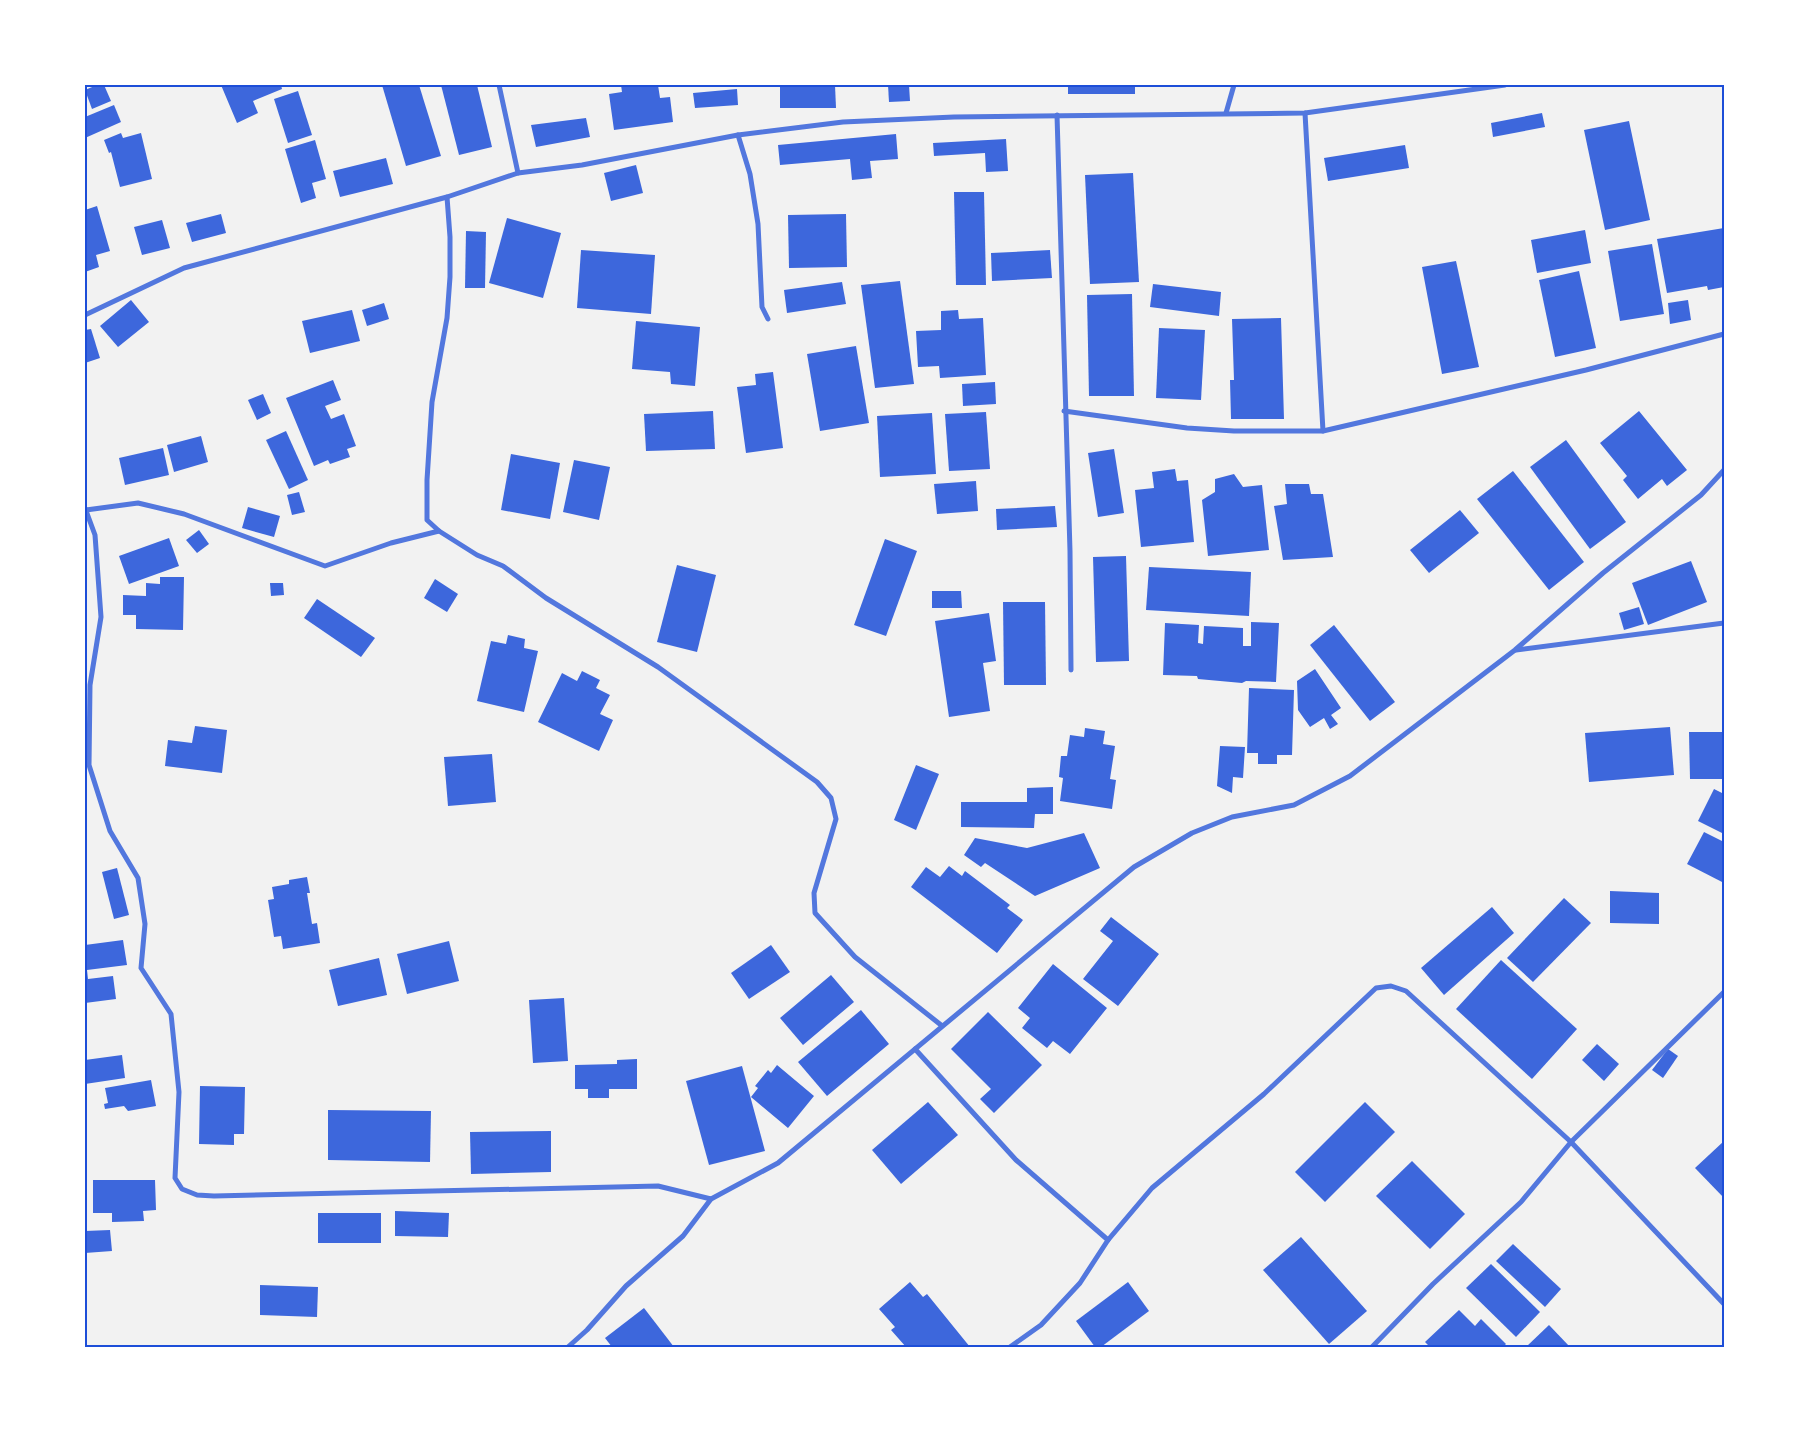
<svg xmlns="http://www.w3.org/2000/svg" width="1809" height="1432" font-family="'Asap Condensed',sans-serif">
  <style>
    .building { fill: #3d67dc }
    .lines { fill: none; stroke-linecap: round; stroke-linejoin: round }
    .minor { stroke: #5277de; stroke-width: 5 }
    .neatline { fill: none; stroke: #1d4ed8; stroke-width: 2 }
  </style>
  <rect width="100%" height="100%" fill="#f2f2f2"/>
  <g class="building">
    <path d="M97,85h7l7,16 -19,8 -7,-19z"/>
    <path d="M221,85h60l1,4 -29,12 5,12 -21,10z"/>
    <path d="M382,85h37l22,71 -35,10z"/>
    <path d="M441,85h36l15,62 -33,8z"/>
    <path d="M621,85h37l2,13 10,-1 3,25 -59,8 -5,-36 13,-2z"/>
    <path d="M780,85h55l1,23h-56z"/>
    <path d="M888,85h21l1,16 -21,1z"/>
    <rect x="1068" y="85" width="67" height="9"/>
    <path d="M737,89l1,16 -43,3 -2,-15z"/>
    <path d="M298,91l14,44 -24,8 -14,-44z"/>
    <path d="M114,105l7,17 -36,16v-21z"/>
    <path d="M1542,113l3,14 -52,10 -2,-14z"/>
    <path d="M586,118l4,19 -54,10 -5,-22z"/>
    <path d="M1629,121l21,99 -45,10 -21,-100z"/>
    <path d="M121,133l2,5 18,-5 11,46 -32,8 -9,-35 -2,1 -5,-13z"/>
    <path d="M896,134l2,25 -28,2 2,17 -20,2 -2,-21 -70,6 -2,-20z"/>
    <path d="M1006,139l2,32 -22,1 -1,-19 -51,3 -1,-13z"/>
    <path d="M315,140l11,39 -14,4 4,15 -15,5 -16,-54z"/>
    <path d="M1405,145l4,23 -81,13 -4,-23z"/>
    <path d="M386,158l7,26 -53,13 -7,-26z"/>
    <path d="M636,165l7,28 -32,8 -7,-28z"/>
    <path d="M1133,173l6,109 -49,2 -5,-109z"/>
    <path d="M954,192h30l2,93h-30z"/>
    <path d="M97,206l13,45 -14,4 3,12 -14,5v-62z"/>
    <path d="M221,214l5,19 -34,9 -6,-19z"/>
    <path d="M846,214l1,53 -58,1 -1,-53z"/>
    <path d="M507,218l54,15 -18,65 -54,-15z"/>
    <path d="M162,220l8,28 -28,7 -8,-28z"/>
    <path d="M1724,228v59l-16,3 -1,-4 -40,7 -10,-54z"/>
    <path d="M1585,230l6,33 -54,10 -6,-33z"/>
    <path d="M466,231l20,1 -1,56h-20z"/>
    <path d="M1652,244l12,70 -44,7 -12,-70z"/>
    <path d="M581,250l74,5 -4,59 -74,-6z"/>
    <path d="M1050,250l2,28 -60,3 -1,-28z"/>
    <path d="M1456,261l23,106 -37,7 -20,-107z"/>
    <path d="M1579,271l17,77 -41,9 -16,-77z"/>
    <path d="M900,281l14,103 -39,4 -14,-103z"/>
    <path d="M842,282l4,22 -59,9 -3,-23z"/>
    <path d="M1153,284l68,8 -2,24 -69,-9z"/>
    <path d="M1132,294l2,102h-45l-2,-101z"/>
    <path d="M131,300l18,22 -31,25 -18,-21z"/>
    <path d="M1688,300l3,20 -21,4 -2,-21z"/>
    <path d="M384,303l5,16 -22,7 -5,-16z"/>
    <path d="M352,310l8,31 -50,12 -8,-32z"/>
    <path d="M958,310l1,9 24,-1 3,57 -46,3 -1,-12 -21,1 -2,-36 25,-1v-19z"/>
    <path d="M1281,318l3,101h-53l-1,-39h4l-2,-61z"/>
    <path d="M636,321l64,6 -5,59 -24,-2 -1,-12 -38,-3z"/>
    <path d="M1159,328l46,2 -4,70 -45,-2z"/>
    <path d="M91,329l9,29 -15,5v-33z"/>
    <path d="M856,346l13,77 -49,8 -13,-77z"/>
    <path d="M773,372l10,76 -37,5 -9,-66 19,-2 -1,-11z"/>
    <path d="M333,380l8,20 -16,6 6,13 13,-5 12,32 -9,3 3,8 -20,7 -2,-4 -14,6 -28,-68z"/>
    <path d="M995,382l1,22 -33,2 -1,-22z"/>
    <path d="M263,394l8,19 -14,7 -9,-20z"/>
    <path d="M713,411l2,38 -69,2 -2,-37z"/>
    <path d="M1639,411l48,59 -20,16 -5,-7 -24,20 -15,-19 4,-4 -27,-33z"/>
    <path d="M986,412l4,57 -41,2 -4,-57z"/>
    <path d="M932,413l4,61 -56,3 -3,-61z"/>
    <path d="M286,431l22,49 -19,9 -23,-49z"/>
    <path d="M201,436l7,26 -34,10 -7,-27z"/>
    <path d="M1566,440l60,82 -36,27 -60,-82z"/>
    <path d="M163,448l6,27 -44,10 -6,-27z"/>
    <path d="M1114,449l10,64 -26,4 -10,-64z"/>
    <path d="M511,454l49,9 -10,56 -49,-9z"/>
    <path d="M574,460l36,7 -11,53 -36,-8z"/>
    <path d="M1175,469l2,12 11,-1 6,62 -53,5 -6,-57 19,-2 -2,-16z"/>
    <path d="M1513,471l71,91 -35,28 -72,-91z"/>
    <path d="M1234,474l9,13 19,-2 7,65 -61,6 -6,-56 13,-8v-13z"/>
    <path d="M976,481l2,30 -41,3 -3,-30z"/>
    <path d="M1285,484h24l2,10h12l10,63 -50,3 -9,-54 13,-2z"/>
    <path d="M299,492l6,20 -13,3 -5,-20z"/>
    <path d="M1055,506l2,21 -60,3 -1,-21z"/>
    <path d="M248,507l32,9 -6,21 -32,-9z"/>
    <path d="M1460,510l19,23 -50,40 -19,-23z"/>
    <path d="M199,530l10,14 -12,9 -11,-13z"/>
    <path d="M169,538l10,28 -50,18 -10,-28z"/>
    <path d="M885,539l32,12 -31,85 -32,-11z"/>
    <path d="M1126,556l3,105 -33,1 -3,-105z"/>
    <path d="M1691,561l16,41 -59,23 -16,-42z"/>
    <path d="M677,565l39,10 -19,77 -40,-10z"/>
    <path d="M1149,567l102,5 -2,44 -103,-6z"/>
    <path d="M160,577h24l-1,53 -47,-1v-14h-13v-20l23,1v-13l14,1z"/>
    <path d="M435,579l23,15 -11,18 -23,-14z"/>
    <path d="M270,583h13l1,12 -13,1z"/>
    <path d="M932,591h29l1,17h-30z"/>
    <path d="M317,599l58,39 -14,19 -57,-39z"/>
    <path d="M1003,602h42l1,83h-42z"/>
    <path d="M1639,607l5,17 -20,6 -5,-17z"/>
    <path d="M989,613l7,48 -13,2 7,48 -41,6 -14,-96z"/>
    <path d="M1251,622l28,1 -3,59 -30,-1 -4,2 -44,-4 -1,-3 -34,-1 2,-52 34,2 -1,18 5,1 1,-18 39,2v18h8z"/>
    <path d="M1334,625l61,77 -25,19 -60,-76z"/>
    <path d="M508,635l17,4 -1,9 14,3 -14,61 -47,-11 14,-60 15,3z"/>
    <path d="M1315,669l26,39 -10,7 7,9 -8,5 -6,-11 -14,9 -12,-17 -1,-29z"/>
    <path d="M582,671l18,9 -4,8 14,7 -10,19 13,6 -14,31 -61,-29 24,-49 15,8z"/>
    <path d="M1249,688l45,2 -2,65h-15v9h-19v-11h-11z"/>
    <path d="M195,726l32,4 -5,43 -57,-7 3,-26 24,3z"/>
    <path d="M1670,727l4,48 -85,7 -4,-49z"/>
    <path d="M1085,728l20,3 -2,13 12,2 -5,33 6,1 -4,29 -52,-8 3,-23 -4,-1 2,-21h6l3,-21 14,2z"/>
    <path d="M1689,732h35v47h-34z"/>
    <path d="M1220,746l25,1 -2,31 -10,-1 -1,16 -15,-7z"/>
    <path d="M492,754l4,48 -48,4 -4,-49z"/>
    <path d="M916,765l23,9 -23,56 -22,-10z"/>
    <path d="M1053,787v27h-18l-1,14 -73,-1v-25h66v-14z"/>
    <path d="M1714,789l10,5v40l-26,-13z"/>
    <path d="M1704,832l20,10v41l-37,-19z"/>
    <path d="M1084,833l16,35 -65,28 -50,-33 -4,4 -17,-12 11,-17 52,10z"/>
    <path d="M949,866l13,10 3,-5 45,34 -3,3 16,12 -26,33 -86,-66 15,-20 14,10z"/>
    <path d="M117,868l12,47 -15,4 -12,-47z"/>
    <path d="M307,877l3,16h-3l5,31 5,-1 3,20 -37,6 -2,-13 -7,1 -6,-37 6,-1 -2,-12 17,-3v-4z"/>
    <path d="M1610,891l49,2v31l-49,-1z"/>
    <path d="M1564,898l27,25 -58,59 -26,-24z"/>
    <path d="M1492,907l22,26 -70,62 -23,-27z"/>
    <path d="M1111,917l48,37 -41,52 -35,-27 30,-38 -13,-10z"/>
    <path d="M123,940l4,25 -40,5 1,9 25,-3 3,23 -31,4v-58z"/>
    <path d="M449,941l10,40 -52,13 -10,-40z"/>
    <path d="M771,945l19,27 -41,27 -18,-26z"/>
    <path d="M379,958l8,37 -49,11 -9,-36z"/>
    <path d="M1501,960l76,69 -45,50 -76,-70z"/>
    <path d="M1053,964l54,44 -37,46 -17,-13 -6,7 -25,-20 8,-10 -12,-10z"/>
    <path d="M831,975l23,27 -51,43 -23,-27z"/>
    <path d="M564,998l4,63 -35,2 -4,-63z"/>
    <path d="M861,1010l28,34 -62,52 -29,-34z"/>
    <path d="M988,1012l54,53 -48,48 -14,-14 11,-10 -40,-40z"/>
    <path d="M1597,1044l22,20 -15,17 -22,-21z"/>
    <path d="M1668,1049l10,7 -15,22 -11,-8z"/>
    <path d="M122,1055l3,23 -40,6v-24z"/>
    <path d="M637,1059v30h-28v9h-21v-9h-13v-24l42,-1v-4z"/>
    <path d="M777,1065l37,31 -26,32 -37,-31 7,-9 -3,-2 13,-16 3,3z"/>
    <path d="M742,1066l23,85 -56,14 -23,-84z"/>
    <path d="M151,1080l5,26 -28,5 -4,-5 -19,3 -1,-5 4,-1 -3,-15z"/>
    <path d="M200,1086l45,1 -1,47h-10v11l-35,-1z"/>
    <path d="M928,1102l30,33 -57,49 -29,-34z"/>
    <path d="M1365,1102l30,30 -70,70 -30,-30z"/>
    <path d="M328,1110l103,1 -1,51 -102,-2z"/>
    <path d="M551,1131v41l-80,2 -1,-42z"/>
    <path d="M1724,1141v57l-29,-30z"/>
    <path d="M1412,1161l53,53 -35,35 -54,-53z"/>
    <path d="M93,1180h62l1,30 -13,1 1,10 -32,1v-9h-19z"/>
    <path d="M395,1211l54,2 -1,24 -53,-1z"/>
    <rect x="318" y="1213" width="63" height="30"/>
    <path d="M110,1230l2,21 -27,2v-22z"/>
    <path d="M1301,1237l66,74 -38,33 -66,-74z"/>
    <path d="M1513,1244l48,45 -16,18 -49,-46z"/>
    <path d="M1491,1264l49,48 -24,25 -50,-49z"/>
    <path d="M910,1282l13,15 4,-3 43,53h-64l-15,-17 4,-3 -16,-18z"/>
    <path d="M1128,1282l21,29 -48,36h-6l-19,-26z"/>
    <path d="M260,1285l58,2 -1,30 -57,-2z"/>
    <path d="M644,1308l30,39h-62l-7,-9z"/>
    <path d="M1459,1310l16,16 6,-7 25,25 -3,3h-73l-5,-5z"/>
    <path d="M1549,1325l21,22h-44z"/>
  </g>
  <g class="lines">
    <g class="minor">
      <path d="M499,85l19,88"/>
      <path d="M1226,113l8,-28"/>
      <path d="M1305,113l18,318"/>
      <path d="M1057,115l13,436 1,119"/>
      <path d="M738,135l12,39 8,50 4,83 6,12"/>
      <path d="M447,197l3,40v40l-3,41 -15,84 -5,78v40l12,11 38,24 26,11 43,32 112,69 159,115 14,16 5,21 -22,74 1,20 40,44 86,68"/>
      <path d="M85,315l99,-47 263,-71 71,-24 64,-8 156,-30 105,-13 111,-5 351,-4 200,-28"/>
      <path d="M1064,411l123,17 47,3h89l263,-61 138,-36"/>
      <path d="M85,508l10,27 6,82 -11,68 -1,80 21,66 28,47 7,46 -4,44 30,46 8,78 -4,86 7,11 15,6 17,1 444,-10 53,13"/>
      <path d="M86,510l52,-7 46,11 141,52 66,-23 48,-12"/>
      <path d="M1516,650l208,-27"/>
      <path d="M915,1049l101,111 92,80"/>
      <path d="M568,1347l19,-17 39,-44 57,-50 28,-37 67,-36 356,-296 58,-34 40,-16 62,-12 56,-29 165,-126 88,-77 98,-78 23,-25"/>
      <path d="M1010,1347l31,-22 39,-42 28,-43 44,-52 112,-94 112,-106 15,-2 15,5 165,151 153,162"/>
      <path d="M1372,1347l61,-63 88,-82 50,-60 153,-150"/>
    </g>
  </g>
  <rect width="1809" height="1432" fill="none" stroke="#ffffff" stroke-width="172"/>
  <rect x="86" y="86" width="1637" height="1260" class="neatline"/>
</svg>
